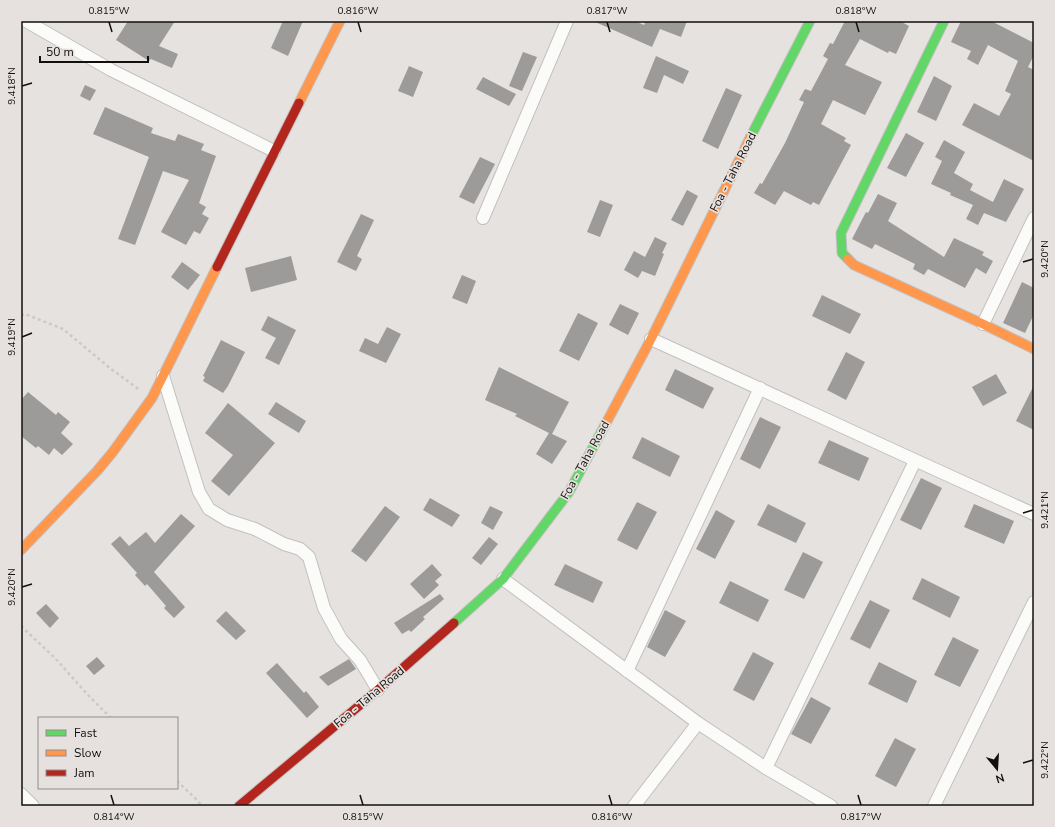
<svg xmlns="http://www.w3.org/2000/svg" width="1055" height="827" font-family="'Nunito Sans',sans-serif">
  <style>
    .building { fill: #9d9b9a }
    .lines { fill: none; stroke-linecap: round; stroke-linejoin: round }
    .street-casing { stroke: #c3c0bf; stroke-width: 14 }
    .fast-casing { stroke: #c3c0bf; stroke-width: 11 }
    .slow-casing { stroke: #c3c0bf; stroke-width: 11 }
    .jam-casing { stroke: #c3c0bf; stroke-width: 11 }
    .path { stroke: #cbcaca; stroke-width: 2.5; stroke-dasharray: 3 3; stroke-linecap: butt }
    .street { stroke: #fbfbfa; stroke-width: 12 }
    .fast { stroke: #63d668; stroke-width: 9 }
    .slow { stroke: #ff974d; stroke-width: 9 }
    .jam { stroke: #b3261e; stroke-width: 9 }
    .ticks { fill: none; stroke: #11100f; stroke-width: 1.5 }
    .labels { text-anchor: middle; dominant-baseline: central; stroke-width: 3.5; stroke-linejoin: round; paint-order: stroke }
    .street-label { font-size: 12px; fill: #11100f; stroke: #e6e1df }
    .neatline { fill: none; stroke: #11100f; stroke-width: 1.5 }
    .ticks-label { font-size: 10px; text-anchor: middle; fill: #11100f }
  </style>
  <rect width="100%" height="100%" fill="#e5e2e0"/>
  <g class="building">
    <path d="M128,21h47l-16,25 19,8 -6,14 -21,-9 -2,2 -33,-21z"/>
    <path d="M283,21h20l-15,35 -17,-8z"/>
    <path d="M593,21h42l9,4 1,-2 -3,-2h45l-6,16 -21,-8 -8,18z"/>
    <path d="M845,21h55l9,5 -13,28 -7,-3 -1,2 -28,-14 -15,26 37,17 -17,33 -32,-15 -12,24 25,14 -2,3 7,4 -32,60 -6,-3 -2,3 -27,-14 -9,14 -21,-12 6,-10 2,1 23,-41 19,-41 -5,-2 6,-11 6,2 17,-32 -5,-3 7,-13 3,1z"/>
    <path d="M961,21h30l43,22v12l-6,12 6,3v91l-72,-36 12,-22 25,13 12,-22 -6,-3 13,-30 -30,-16 -10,20 -11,-6 4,-8 -20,-9z"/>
    <path d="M523,52l14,5 -15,34 -13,-5z"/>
    <path d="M656,56l33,15 -6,13 -19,-9 -7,18 -14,-5z"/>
    <path d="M409,66l14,6 -10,25 -15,-6z"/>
    <path d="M934,76l18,10 -16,35 -19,-9z"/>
    <path d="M483,77l33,17 -7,12 -33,-17z"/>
    <path d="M85,85l11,5 -6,11 -10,-5z"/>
    <path d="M726,88l16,7 -24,54 -16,-8z"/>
    <path d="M105,107l48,21 -2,5 24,8 3,-7 26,10 -3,6 15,6 -17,47 7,4 -4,7 7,4 -9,16 -6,-3 -8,14 -25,-13 28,-52 -26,-9 -28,74 -17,-6 31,-82 -56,-23z"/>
    <path d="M906,133l18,10 -18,34 -19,-9z"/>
    <path d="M944,140l21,12 -11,21 19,11 -3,6 23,12 11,-23 20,10 -18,33 -22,-9 -6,12 -12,-6 7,-14 -23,-10 1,-2 -20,-9 11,-23 -7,-4z"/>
    <path d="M480,157l15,7 -21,40 -15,-7z"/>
    <path d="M687,190l11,6 -15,30 -12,-6z"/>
    <path d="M878,194l19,9 -9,18 56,36 10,-19 30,14 -2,3 11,6 -7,13 -10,-6 -11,20 -37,-19 -4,6 -11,-6 2,-5 -40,-20 -3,5 -20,-10 14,-27 2,1z"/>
    <path d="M600,200l13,5 -13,32 -13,-5z"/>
    <path d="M361,214l13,6 -17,36 5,3 -6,12 -19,-9z"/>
    <path d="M655,237l12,6 -5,10 2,1 -9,22 -13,-5 -4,7 -14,-8 10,-19 11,6z"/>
    <path d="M291,256l6,24 -46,12 -6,-24z"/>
    <path d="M182,262l18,13 -12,15 -17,-13z"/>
    <path d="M462,275l14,6 -9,23 -15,-6z"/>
    <path d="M1022,282l12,6v26l-9,19 -22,-10z"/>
    <path d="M822,295l39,19 -11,20 -38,-18z"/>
    <path d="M620,304l19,9 -11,22 -19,-10z"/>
    <path d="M578,313l20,10 -19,38 -20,-10z"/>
    <path d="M268,316l28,14 -17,35 -14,-7 11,-20 -15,-8z"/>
    <path d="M387,327l14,7 -15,29 -27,-12 6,-13 13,6z"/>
    <path d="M221,340l24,12 -17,34 -5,7 -20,-12 2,-4 -2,-1z"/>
    <path d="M846,352l19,10 -19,38 -19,-10z"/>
    <path d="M499,367l70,35 -17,32 15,7 -15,23 -16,-10 13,-21 -34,-17 2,-2 -32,-14z"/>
    <path d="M675,369l39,19 -11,21 -38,-19z"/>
    <path d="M996,374l11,19 -24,13 -11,-19z"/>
    <path d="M1034,385v45l-18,-9z"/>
    <path d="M28,392l28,23 2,-3 12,10 -9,11 12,11 -11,11 -8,-7 -5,7 -11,-9 -2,2 -15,-12v-36z"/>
    <path d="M276,402l30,19 -7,12 -31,-19z"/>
    <path d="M228,403l47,40 -46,53 -18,-15 22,-26 -28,-22z"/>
    <path d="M760,417l21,10 -21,42 -20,-10z"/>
    <path d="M642,437l38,19 -10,21 -38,-19z"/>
    <path d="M829,440l40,18 -10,23 -41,-18z"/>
    <path d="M921,478l21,10 -21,42 -21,-10z"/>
    <path d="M430,498l30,17 -8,12 -29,-17z"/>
    <path d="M637,502l20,10 -20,38 -20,-10z"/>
    <path d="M768,504l38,19 -10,20 -39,-18z"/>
    <path d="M974,504l40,17 -10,23 -40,-17z"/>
    <path d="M385,506l15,11 -34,45 -15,-11z"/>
    <path d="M490,506l13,6 -10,18 -12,-7z"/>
    <path d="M716,510l19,11 -20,38 -19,-10z"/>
    <path d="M181,514l14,12 -41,46 31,35 -11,11 -10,-10 2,-2 -19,-22 -2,2 -10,-11 2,-2 -26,-29 9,-8 9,10 17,-14 9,11z"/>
    <path d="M489,537l9,7 -17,21 -9,-7z"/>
    <path d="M803,552l20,10 -19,37 -20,-9z"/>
    <path d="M432,564l10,11 -7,6 4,4 -15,14 -14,-15z"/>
    <path d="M565,564l38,18 -10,21 -39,-18z"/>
    <path d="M922,578l38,19 -10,21 -38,-19z"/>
    <path d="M730,581l39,19 -11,22 -39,-19z"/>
    <path d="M440,594l4,5 -21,18 2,2 -14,13 -2,-2 -7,4 -8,-11z"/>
    <path d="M870,600l20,10 -20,39 -20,-10z"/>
    <path d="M46,604l13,14 -9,10 -14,-15z"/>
    <path d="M665,610l21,11 -21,36 -18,-10z"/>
    <path d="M226,611l20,20 -10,9 -20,-19z"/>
    <path d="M953,637l26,13 -19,37 -26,-12z"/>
    <path d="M753,652l21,11 -20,38 -21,-11z"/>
    <path d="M97,657l8,9 -11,9 -8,-9z"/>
    <path d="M349,659l7,10 -28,17 -9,-9z"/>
    <path d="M879,662l38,19 -10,22 -39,-19z"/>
    <path d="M277,663l27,30 2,-2 13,16 -12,11 -41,-45z"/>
    <path d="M811,697l20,11 -20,36 -20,-10z"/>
    <path d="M895,738l21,11 -20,38 -21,-11z"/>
  </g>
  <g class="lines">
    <g class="street-casing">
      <g id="street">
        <path d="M26,21l85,49 163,81"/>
        <path d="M483,218l84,-197"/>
        <path d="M983,324l51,-106"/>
        <path d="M651,339c128,58 255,118 383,175"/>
        <path d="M163,376l36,116 10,17 18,11 28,9 29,15 16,5 9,8 15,51 17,31 19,21 18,30"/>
        <path d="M503,579l195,144 68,45 65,38"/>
        <path d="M627,671l133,-283"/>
        <path d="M766,768l149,-307"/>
        <path d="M21,794l12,12"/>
        <path d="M634,806l64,-83"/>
        <path d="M934,806l100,-204"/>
      </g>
    </g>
    <g class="fast-casing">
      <g id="fast">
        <path d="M751,136l59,-115"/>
        <path d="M848,259l-6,-6 -1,-20 103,-212"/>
        <path d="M454,623l49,-44 66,-87 36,-67"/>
      </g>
    </g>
    <g class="slow-casing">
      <g id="slow">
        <path d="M299,103l41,-82"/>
        <path d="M848,259l6,6 129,59 51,25"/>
        <path d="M605,425l46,-86 100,-203"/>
        <path d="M21,550l76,-79 15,-18 40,-55 65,-131"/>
      </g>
    </g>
    <g class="jam-casing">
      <g id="jam">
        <path d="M217,267l82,-164"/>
        <path d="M239,806l139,-116 76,-67"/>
      </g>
    </g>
    <g class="path">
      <path d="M21,315l4,-1 38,15 48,40 29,21"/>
      <path d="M21,626l34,32 32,36 24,24"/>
      <path d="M177,781l20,19 5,6"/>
    </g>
    <use href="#street" class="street"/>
    <use href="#fast" class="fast"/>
    <use href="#slow" class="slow"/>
    <use href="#jam" class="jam"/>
  </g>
  <path class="ticks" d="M109,22l3,10M358,22l3,10M607,22l3,10M856,22l3,10M22,86l10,-3M1023,262l10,-3M22,337l10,-4M1023,513l10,-3M22,587l10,-3M1023,763l10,-3M111,795l3,10M360,795l3,10M609,795l3,10M858,795l3,10"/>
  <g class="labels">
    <g class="street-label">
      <text transform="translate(733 172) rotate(-63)">Foa - Taha Road</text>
      <text transform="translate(585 460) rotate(-61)">Foa - Taha Road</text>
      <text transform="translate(369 697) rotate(-40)">Foa - Taha Road</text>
    </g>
  </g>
  <rect width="1055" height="827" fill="none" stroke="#e6e1df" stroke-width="44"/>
  <rect x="38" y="717" width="140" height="72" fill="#e6e1df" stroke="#918d8c"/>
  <rect x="46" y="730" width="20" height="6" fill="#63d668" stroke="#918d8c"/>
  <text x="74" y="737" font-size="12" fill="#11100f">Fast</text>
  <rect x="46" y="750" width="20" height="6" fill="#ff974d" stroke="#918d8c"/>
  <text x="74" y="757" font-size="12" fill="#11100f">Slow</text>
  <rect x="46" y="770" width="20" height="6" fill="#b3261e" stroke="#918d8c"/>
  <text x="74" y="777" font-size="12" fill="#11100f">Jam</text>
  <g transform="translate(997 769) rotate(162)" stroke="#e6e1df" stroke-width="3" paint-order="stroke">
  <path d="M0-3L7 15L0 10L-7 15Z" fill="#11100f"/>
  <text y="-6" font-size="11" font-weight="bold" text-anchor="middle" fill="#11100f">N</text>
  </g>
  <path d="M40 56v6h108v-6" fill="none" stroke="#11100f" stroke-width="2"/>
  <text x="46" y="56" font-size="12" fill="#11100f" stroke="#e6e1df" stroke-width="3" paint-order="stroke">50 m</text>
  <rect x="22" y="22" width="1011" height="783" class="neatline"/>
  <g class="ticks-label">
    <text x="109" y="14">0.815°W</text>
    <text x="358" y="14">0.816°W</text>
    <text x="607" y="14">0.817°W</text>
    <text x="856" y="14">0.818°W</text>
    <text transform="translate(11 86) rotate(-90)" y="4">9.418°N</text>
    <text transform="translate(1044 259) rotate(-90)" y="4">9.420°N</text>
    <text transform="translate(11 337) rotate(-90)" y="4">9.419°N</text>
    <text transform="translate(1044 510) rotate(-90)" y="4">9.421°N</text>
    <text transform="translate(11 587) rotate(-90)" y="4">9.420°N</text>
    <text transform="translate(1044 760) rotate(-90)" y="4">9.422°N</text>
    <text x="114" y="820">0.814°W</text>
    <text x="363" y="820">0.815°W</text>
    <text x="612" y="820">0.816°W</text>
    <text x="861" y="820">0.817°W</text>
  </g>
</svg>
